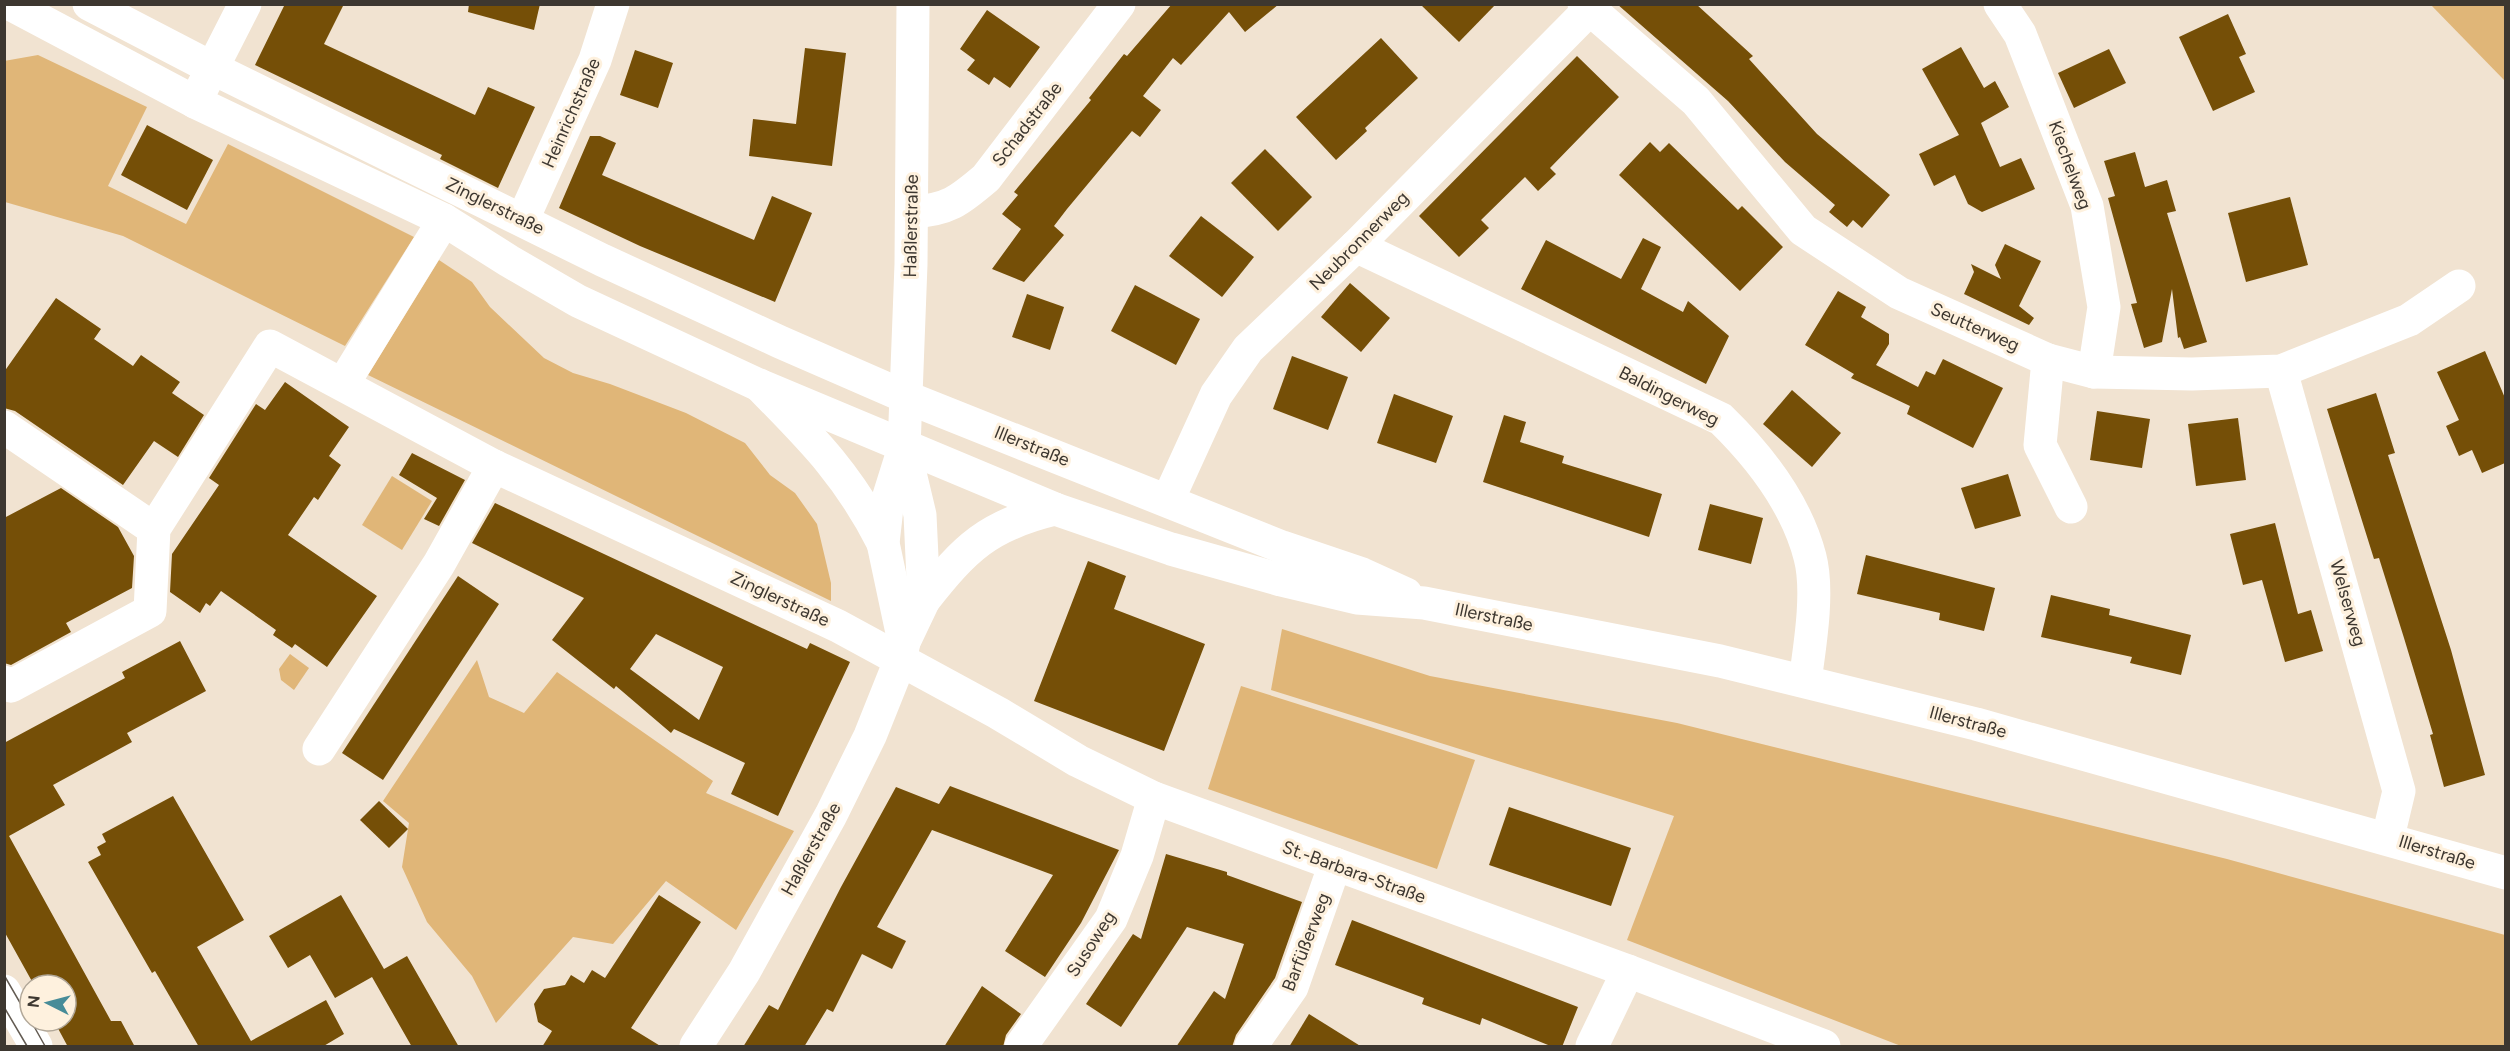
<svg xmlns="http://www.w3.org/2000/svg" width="2510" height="1051" font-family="Figtree,sans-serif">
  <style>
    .green { fill: #e0b678 }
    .building { fill: #754f07; fill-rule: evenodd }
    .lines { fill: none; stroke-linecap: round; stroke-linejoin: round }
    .minor { stroke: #fff; stroke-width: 33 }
    .major { stroke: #fff; stroke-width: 33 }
    .tram { stroke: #635b52; stroke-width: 1.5 }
    .labels { text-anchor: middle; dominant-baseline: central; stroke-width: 6; stroke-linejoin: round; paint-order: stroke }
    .street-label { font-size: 18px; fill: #3d3730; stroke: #fef1de }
  </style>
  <rect width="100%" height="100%" fill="#f1e3d1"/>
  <g class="green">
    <path d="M2431,5h74v76z"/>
    <path d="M38,55l109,52 -39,79 78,38 42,-80 186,93 -69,109 -222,-110 -118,-34 -1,-141z"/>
    <path d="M439,260l33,22 18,25 54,51 29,15 37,11 76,29 59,30 25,32 25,18 22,31 14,59v18l-463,-226z"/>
    <path d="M392,476l40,25 -30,49 -40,-25z"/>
    <path d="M1282,629l148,47 247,47 550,136 278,76v111h-604l-274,-106 47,-124 -403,-126z"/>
    <path d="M290,654l19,14 -15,22 -13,-10 -2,-11z"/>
    <path d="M477,660l12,37 35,16 33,-41 156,109 -7,12 88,38 -58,99 -70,-49 -53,63 -40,-7 -77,86 -24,-47 -45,-54 -25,-55 7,-44 -26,-22z"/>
    <path d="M1241,686l234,74 -38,109 -229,-80z"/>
  </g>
  <g class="building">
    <path d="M285,4h59l-20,40 151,71 13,-28 47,20 -37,81 -58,-29 2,-4 -187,-90z"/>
    <path d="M469,4h71l-6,26 -66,-18z"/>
    <path d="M1172,4h107l-34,28 -16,-20 -48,53 -8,-7 -30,38 18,14 -21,27 -8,-6 -65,78 -13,17 10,9 -40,47 -32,-13 29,-40 -19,-15 16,-19 -4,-3 77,-92 -2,-2 35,-44 3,2z"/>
    <path d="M1420,4h76l-37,38z"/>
    <path d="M1617,4h79l57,52 -4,3 68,75 73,61 -28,33 -9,-8 -6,7 -18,-15 6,-7 -50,-43 -57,-61z"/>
    <path d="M987,10l53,37 -30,41 -16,-11 -5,8 -22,-15 8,-10 -15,-11z"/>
    <path d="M2228,14l18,40 -7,3 16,35 -42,19 -34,-74z"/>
    <path d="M1381,38l37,40 -53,50 2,3 -31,29 -40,-43z"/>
    <path d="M1961,47l23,41 11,-7 14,26 -28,16 19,44 21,-9 14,31 -53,23 -14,-8 -13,-29 -21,11 -15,-32 40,-19 -37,-66z"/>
    <path d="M805,48l41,5 -14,113 -83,-10 4,-37 43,5z"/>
    <path d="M2109,49l17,34 -52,25 -16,-35z"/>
    <path d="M635,50l38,13 -15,45 -38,-13z"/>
    <path d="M1577,56l42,41 -69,71 6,6 -18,17 -13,-14 -44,43 8,8 -30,29 -40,-41z"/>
    <path d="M147,125l66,35 -26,50 -66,-35z"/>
    <path d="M590,136h10l16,7 -14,32 152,65 18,-44 40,17 -37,89 -135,-56 -81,-38z"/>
    <path d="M1650,142l10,10 9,-9 69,67 4,-4 41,41 -43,44 -121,-116z"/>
    <path d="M1265,149l47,48 -34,34 -47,-48z"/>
    <path d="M2135,152l10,35 22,-7 9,31 -9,2 40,129 -23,7 -4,-12 -2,1 -6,-49 -10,53 -18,6 -13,-44 6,-1 -29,-105 7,-2 -11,-35z"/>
    <path d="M2290,197l18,68 -62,17 -18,-69z"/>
    <path d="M1201,216l53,41 -32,40 -53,-41z"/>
    <path d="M1643,238l18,9 -20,42 42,23 5,-11 41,35 -23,48 -185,-95 25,-49 75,39z"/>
    <path d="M2005,244l36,17 -22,45 15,12 -5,7 -65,-31 10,-22 -3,-8 30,15 -6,-14z"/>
    <path d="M1350,283l40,35 -29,34 -40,-35z"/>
    <path d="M1135,285l65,34 -24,46 -65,-34z"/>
    <path d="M1838,291l28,16 -5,10 28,17v10l-13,21 42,22 8,-16 9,4 8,-16 60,29 -30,60 -66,-34 3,-8 -59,-28 3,-4 -49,-29z"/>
    <path d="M1027,294l37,13 -14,43 -38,-13z"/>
    <path d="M56,298l45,31 -7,10 39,27 8,-11 39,27 -8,11 32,22 -26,42 -24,-16 -31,44 -108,-74 -11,-3v-36z"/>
    <path d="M2485,351l20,47v65l-23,10 -10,-23 -13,6 -13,-30 13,-6 -22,-48z"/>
    <path d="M1292,356l56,21 -20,53 -55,-21z"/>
    <path d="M285,382l64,45 -20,29 12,9 -23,35 -4,-3 -26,38 89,61 -50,71 -32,-23 -3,4 -19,-13 3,-5 -55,-39 -11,15 -4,-3 -6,10 -30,-21 2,-38 47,-69 -10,-7 47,-74 9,6z"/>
    <path d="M1792,390l49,43 -29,34 -49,-43z"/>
    <path d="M2376,393l19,60 -7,2 63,195 34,125 -41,12 -14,-52 3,-1 -29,-96 -25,-80 -5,1 -47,-150z"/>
    <path d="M1394,394l59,22 -17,47 -59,-20z"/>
    <path d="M2097,411l53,8 -8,49 -52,-8z"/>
    <path d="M1504,415l22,7 -6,20 44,14 -2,7 100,31 -13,43 -166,-55z"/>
    <path d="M2238,418l8,62 -50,6 -8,-62z"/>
    <path d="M412,453l53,27 -26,46 -15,-7 13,-21 -38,-23z"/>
    <path d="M2008,474l13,42 -46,13 -14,-41z"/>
    <path d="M61,488l57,39 16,29 -2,32 -66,35 5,9 -60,33 -7,-2v-145z"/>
    <path d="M495,503l312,146 3,-6 40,19 -72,154 -47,-22 14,-31 -71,-34 -3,4 -55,-47 -2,3 -62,-49 32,-42 -112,-55zM656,634l67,33 -24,53 -69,-51z"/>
    <path d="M1710,504l53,14 -12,46 -53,-14z"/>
    <path d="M2275,523l23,91 13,-4 12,41 -38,11 -23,-82 -19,5 -13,-51z"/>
    <path d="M1866,555l129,33 -11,43 -45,-11 1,-7 -83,-19z"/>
    <path d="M1088,561l38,15 -12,33 91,35 -41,107 -130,-50z"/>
    <path d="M458,576l41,28 -116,176 -41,-27z"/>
    <path d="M2051,595l59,14 -1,6 82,20 -10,40 -51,-12 2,-6 -91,-20z"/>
    <path d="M180,641l26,50 -79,42 5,9 -79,43 12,20 -56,31 102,185h10l14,26h-67l-14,-26h12v-36h-32l-30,-54v-188l121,-65 -3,-6z"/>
    <path d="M950,786l169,64 -38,73 -36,54 -40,-26 48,-76 -121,-45 -55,97 29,14 -14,28 -30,-15 -29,58 -6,-3 -23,38h-61l26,-42 9,5 63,-123 55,-100 43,17z"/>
    <path d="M173,796l71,124 -47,27 54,94 75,-41 18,34 -22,13h-123l-44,-76 -3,2 -64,-111 13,-7 -4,-8 9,-5 -4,-8z"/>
    <path d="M379,801l29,28 -19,19 -29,-28z"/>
    <path d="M1509,807l122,41 -20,58 -122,-41z"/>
    <path d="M1166,854l61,18v3l75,27 -27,76 -39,57 -4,12h-56l38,-56 11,8 19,-55 -57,-17 -66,100 -35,-23 47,-70 8,5z"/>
    <path d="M341,895l43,74 23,-13 52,91h-47l-40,-70 -37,21 -25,-43 -22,13 -19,-32z"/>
    <path d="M659,895l42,27 -70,106 31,19h-120l10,-16 -14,-9 -4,-18 10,-15 21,-4 6,-10 13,8 8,-13 13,8z"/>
    <path d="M1352,920l226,87 -16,40h-9l-71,-29 -2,7 -58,-21 2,-6 -89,-33z"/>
    <path d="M982,986l39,28 -15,21 -3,12h-59z"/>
    <path d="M1309,1014l53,33h-73z"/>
  </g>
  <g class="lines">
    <g class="minor">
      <path d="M1584,4l112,97 107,129 96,63 149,67 46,12 98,2 89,-3 128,-51 50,-34"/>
      <path d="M2000,4l20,30 67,172 17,101 -10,65"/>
      <path d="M195,102l50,-98"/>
      <path d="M912,212c36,-2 47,-11 74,-34l133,-174"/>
      <path d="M523,219l72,-159 18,-56"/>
      <path d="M1356,246l365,173c39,38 75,84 89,138 9,34 0,88 -5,124"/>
      <path d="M2048,360l-8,85 31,62"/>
      <path d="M2281,371l118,420 -11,46"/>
      <path d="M343,384l101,-164"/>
      <path d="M759,385c53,54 89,89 124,158"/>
      <path d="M4,427l150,102"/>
      <path d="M904,448l-16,51 -5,44 21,99"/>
      <path d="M1168,500l48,-105 32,-46 108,-103 234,-237"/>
      <path d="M924,600c41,-52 64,-75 131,-91"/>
      <path d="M4,682l7,4 139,-75 4,-82 116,-183 224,120 344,160 160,87 80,48 76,37 474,173 196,75"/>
      <path d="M319,749l120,-185 55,-98"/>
      <path d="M4,991l32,55"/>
      <path d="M696,1046l48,-74 87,-157 39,-79 30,-75 4,-19 20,-42 -4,-85 -16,-67 7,-184 2,-260"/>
      <path d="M1021,1046l90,-127 26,-63 17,-58"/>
      <path d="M1251,1046l41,-59 43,-123"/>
      <path d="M1592,1046l36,-75"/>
    </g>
    <g class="major">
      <path d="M10,4l185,98 249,118 65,41 69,40 181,84 296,124 116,40 110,31 76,18 67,5 296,58 256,63 530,149"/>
      <path d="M89,4l123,64 390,192 178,82 126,55 376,150 80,27 44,20"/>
    </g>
    <g class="tram">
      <path d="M4,975l26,45"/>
      <path d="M4,1007l23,39"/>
      <path d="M31,1021l14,25"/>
    </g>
  </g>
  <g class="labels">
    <g class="street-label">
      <text transform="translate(571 113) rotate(-66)">Heinrichstraße</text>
      <text transform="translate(1027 124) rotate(-52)">Schadstraße</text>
      <text transform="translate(2070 165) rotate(70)">Kiechelweg</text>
      <text transform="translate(495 206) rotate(26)">Zinglerstraße</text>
      <text transform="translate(911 226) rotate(-89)">Haßlerstraße</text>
      <text transform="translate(1359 241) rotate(-45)">Neubronnerweg</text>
      <text transform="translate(1975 327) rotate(24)">Seutterweg</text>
      <text transform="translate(1669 396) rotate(27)">Baldingerweg</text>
      <text transform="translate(1032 446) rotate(22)">Illerstraße</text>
      <text transform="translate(780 599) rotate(25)">Zinglerstraße</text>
      <text transform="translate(2348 603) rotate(74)">Welserweg</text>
      <text transform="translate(1494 617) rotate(12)">Illerstraße</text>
      <text transform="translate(1968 722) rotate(15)">Illerstraße</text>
      <text transform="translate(811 849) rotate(-61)">Haßlerstraße</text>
      <text transform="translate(2437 852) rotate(17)">Illerstraße</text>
      <text transform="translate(1354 872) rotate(20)">St.-Barbara-Straße</text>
      <text transform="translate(1306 942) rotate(-69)">Barfüßerweg</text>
      <text transform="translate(1091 944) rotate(-57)">Susoweg</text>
    </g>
  </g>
  <rect width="2510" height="1051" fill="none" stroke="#3d3730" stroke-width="12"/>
  <g transform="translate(48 1003) rotate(276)"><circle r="28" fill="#fef1de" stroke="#b1a798" stroke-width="1.5"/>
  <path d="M0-4.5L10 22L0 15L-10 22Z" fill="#478c98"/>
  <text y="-9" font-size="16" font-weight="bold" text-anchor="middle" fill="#3d3730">N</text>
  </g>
</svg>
